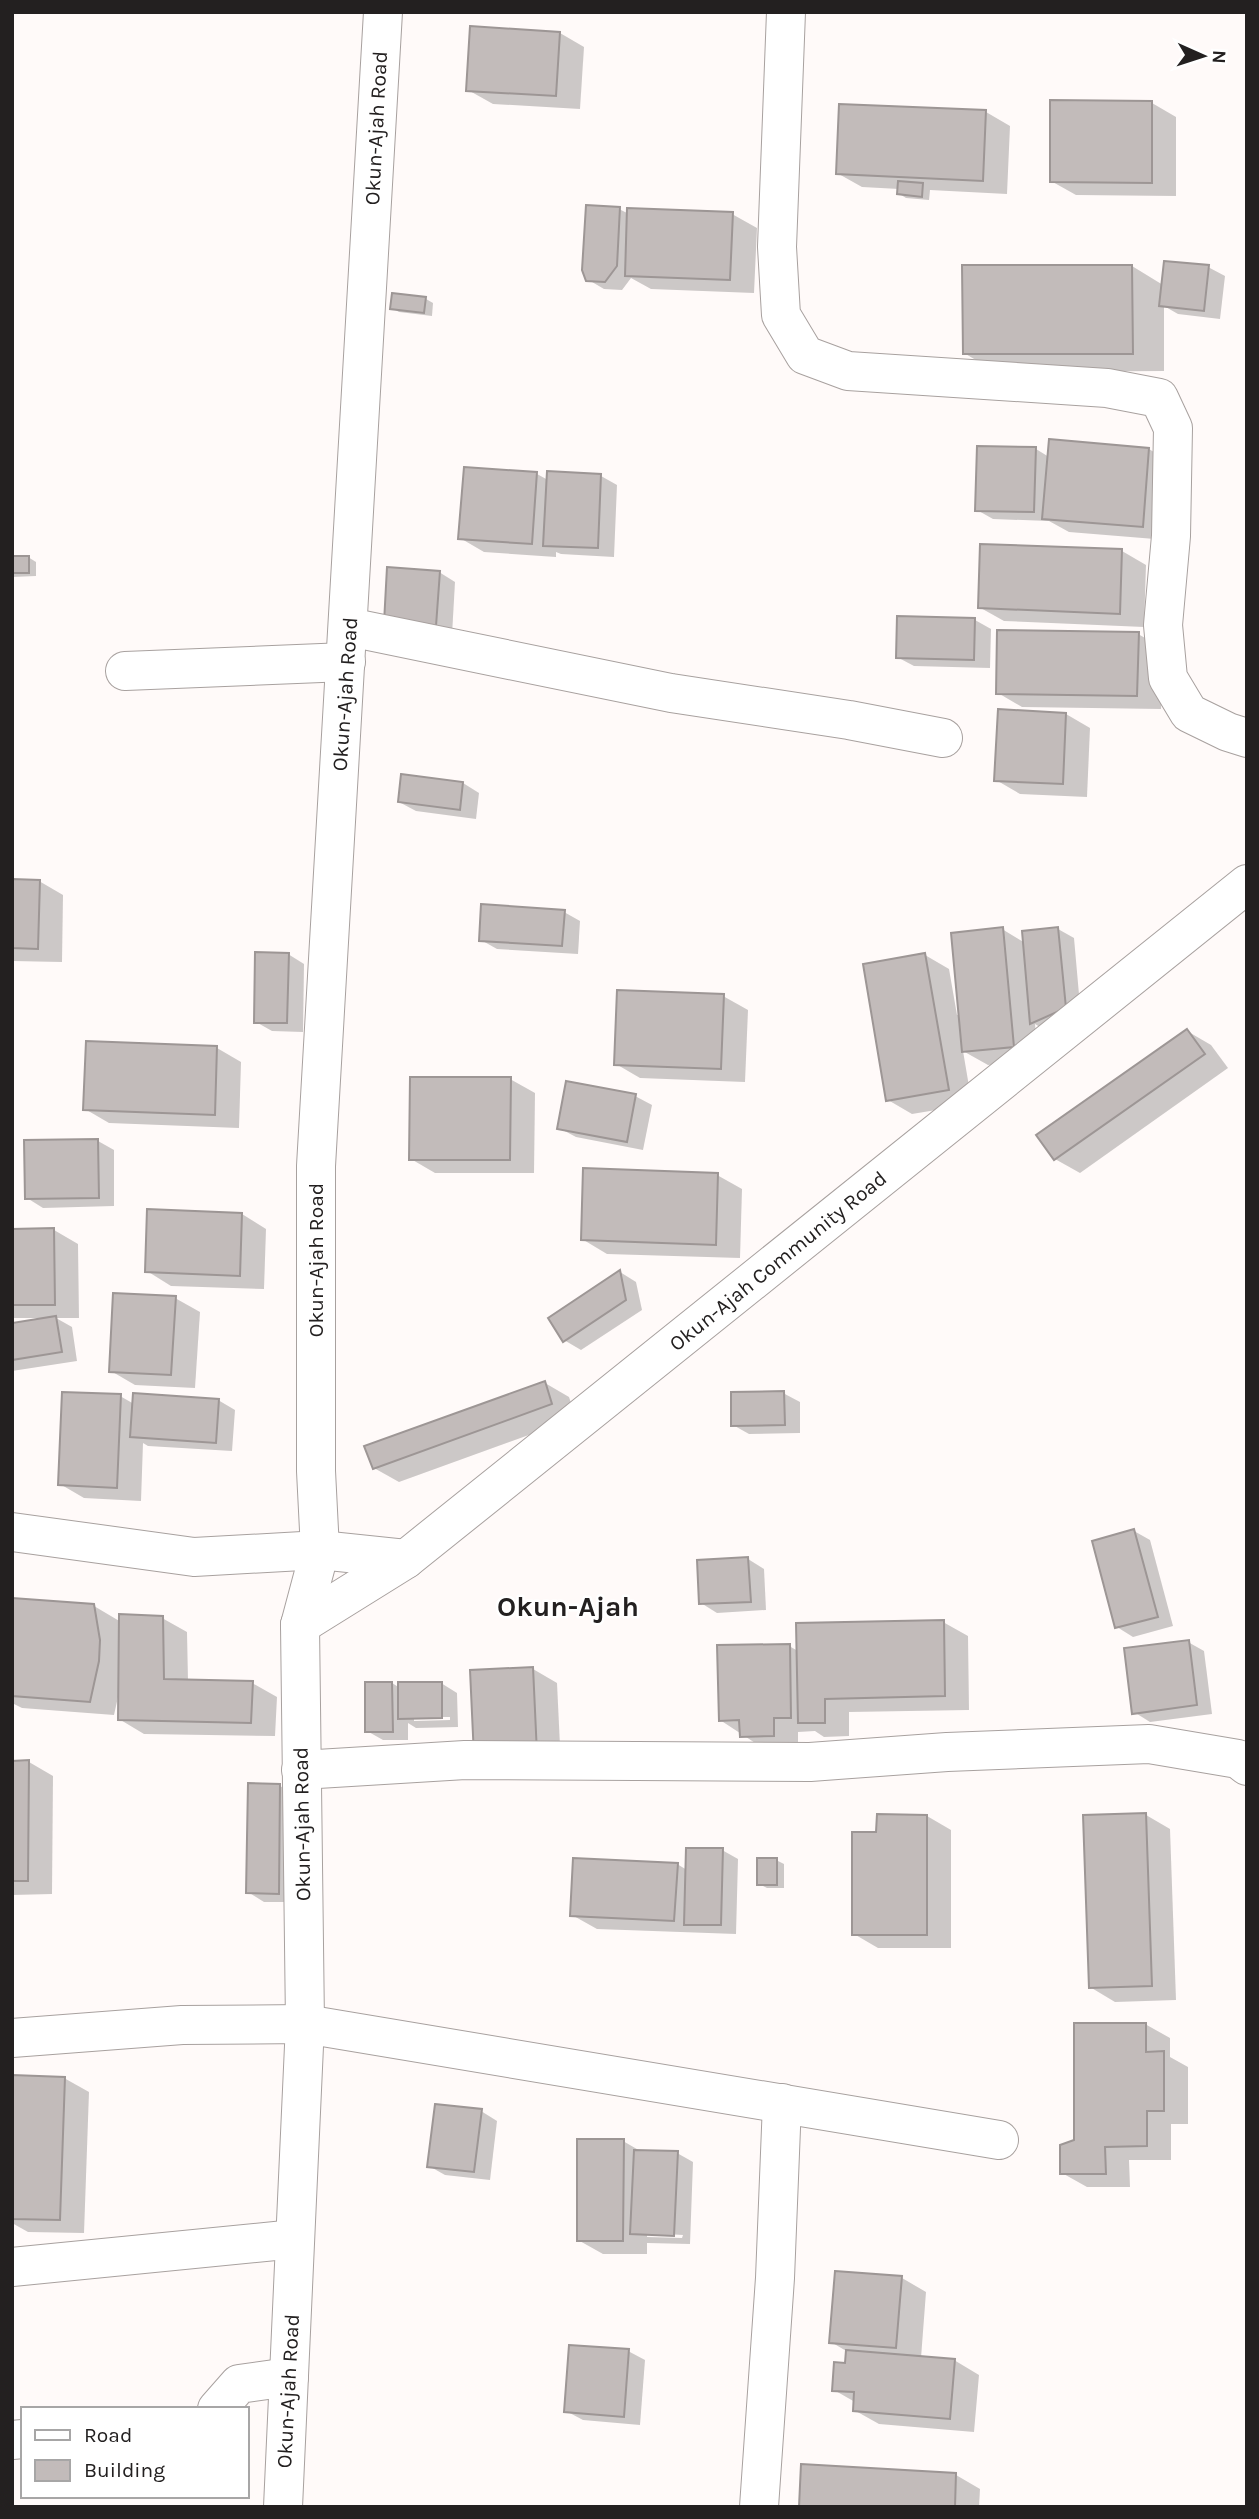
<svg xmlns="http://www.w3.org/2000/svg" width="1259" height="2519" font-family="Karla,sans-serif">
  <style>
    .shadow { fill: #0003; fill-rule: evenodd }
    .building { fill: #c2bbba; stroke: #9d9695; stroke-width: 2 }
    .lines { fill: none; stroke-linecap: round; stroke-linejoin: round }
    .minor-casing { stroke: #a8a19f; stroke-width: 40 }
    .major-casing { stroke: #a8a19f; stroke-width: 40 }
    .minor { stroke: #fff; stroke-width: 38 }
    .major { stroke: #fff; stroke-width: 38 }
    .labels { text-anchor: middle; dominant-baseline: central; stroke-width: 5; stroke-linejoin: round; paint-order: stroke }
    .street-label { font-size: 21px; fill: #232020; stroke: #fff }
    .district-label { font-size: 28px; font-weight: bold; fill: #232020; stroke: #fff }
  </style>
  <rect width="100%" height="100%" fill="#fffaf9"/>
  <g class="shadow">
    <path d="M560,33l24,14 -4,62 -87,-5 -25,-14z"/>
    <path d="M1152,103l24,14v79l-100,-1 -25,-14z"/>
    <path d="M986,112l24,14 -3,68 -77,-4 -1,10 -23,-2 -8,-5 1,-4 -37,-2 -25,-14z"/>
    <path d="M619,209l10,5h103l25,14 -3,65 -103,-4 -20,-11 -9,12 -18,-1 -17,-10z"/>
    <path d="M1132,266l31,19 45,-18 17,9 -5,43 -42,-5 -14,-8v65l-168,1 -32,-19z"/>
    <path d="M426,299l7,4 -1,13 -33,-4 -7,-4z"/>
    <path d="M1036,449l13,8 100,-8 24,15 -6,76 -98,-8 -20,-11 -56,-2 -16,-9z"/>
    <path d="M537,474l11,6 53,-4 16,9 -3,72 -53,-3 -5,-2v5l-72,-5 -24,-14z"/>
    <path d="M982,546l140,5 24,14 -2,62 -140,-6 -25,-14z"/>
    <path d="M12,557h16l8,5v14l-24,1z"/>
    <path d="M439,572l16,10 -3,53 -50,-3z"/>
    <path d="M975,620l16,9 -1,39 -76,-2 -17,-9z"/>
    <path d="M1138,634l25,14 -2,61 -139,-2 -24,-14z"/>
    <path d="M999,711l67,3 24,14 -3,69 -67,-3 -24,-14z"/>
    <path d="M463,783l16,10 -3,26 -60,-8 -17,-9z"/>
    <path d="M12,881h27l24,14 -1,67 -50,-1z"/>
    <path d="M564,912l16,9 -2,33 -81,-5 -16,-9z"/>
    <path d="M1002,929l23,14 33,-14 16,9 7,79 -33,15 -13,-8 3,36 -50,5 -25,-14 9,53 -60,10 -24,-14 37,-145 24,14 8,46 3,-1z"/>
    <path d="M288,954l16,10 -1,68 -31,-1 -16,-9z"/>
    <path d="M723,996l25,14 -3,72 -105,-4 -24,-14z"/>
    <path d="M1187,1031l24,14 17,23 -148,105 -25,-14z"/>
    <path d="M217,1048l24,14 -2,66 -130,-5 -24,-14z"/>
    <path d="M510,1079l25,14 -1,80h-99l-24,-14z"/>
    <path d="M635,1096l17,9 -9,45 -67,-13 -17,-9z"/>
    <path d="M98,1141l16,9v56l-71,2 -16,-10z"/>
    <path d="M717,1175l25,14 -2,69 -133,-4 -25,-15z"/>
    <path d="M242,1214l24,15 -2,60 -93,-3 -24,-15z"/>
    <path d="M12,1230h42l24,14 1,74h-23l16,9 5,34 -65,10v-47l26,-4 -1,-2h-25z"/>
    <path d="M620,1272l16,10 6,28 -61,40 -17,-10z"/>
    <path d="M175,1298l25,14 -5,76 -60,-3 -24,-14z"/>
    <path d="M545,1383l24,14 7,21 -177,64 -25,-14z"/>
    <path d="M783,1393l17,9v31l-51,1 -16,-9z"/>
    <path d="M120,1396l14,8 84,-4 17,10 -3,41 -84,-5 -5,-3 -2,58 -57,-3 -24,-14z"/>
    <path d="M1134,1531l16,9 23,86 -40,11 -16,-10z"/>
    <path d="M748,1559l16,10 2,41 -49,3 -16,-10z"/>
    <path d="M12,1600l82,6 27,16 41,-4 25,14 1,49 64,2 25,14 -2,39 -131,-2 -25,-15 -1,-22 -4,18 -92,-7 -10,-5z"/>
    <path d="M943,1622l25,14 1,74 -120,2v24l-25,1 -9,-6 -17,1v17l-32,1 -46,-30 69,-74 9,5z"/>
    <path d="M1188,1642l16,9 8,63 -62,8 -16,-10z"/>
    <path d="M533,1669l24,14 4,84 -61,3z"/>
    <path d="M392,1683l8,5 41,-5 16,10 1,34 -42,1 -8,-5v17h-25l-16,-9zM414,1717h36v3l-36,1z"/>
    <path d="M29,1762l24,14 -1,118 -40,1v-132z"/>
    <path d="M280,1786l16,9 -1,107h-31l-16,-10z"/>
    <path d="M1146,1815l24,14 6,171 -61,2 -25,-15z"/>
    <path d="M927,1816l24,14v118h-73l-24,-14 24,-100z"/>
    <path d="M722,1850l16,9 -2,75 -139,-5 -25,-14 105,-51 10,6z"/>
    <path d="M776,1860l8,4v24h-17l-8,-4z"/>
    <path d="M1145,2024l25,14v19l18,10v57h-17v36h-42l1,27h-43l-25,-14 14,-32z"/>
    <path d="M12,2077l52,1 25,14 -5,141 -56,-1 -16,-9z"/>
    <path d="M481,2111l16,10 -7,59 -45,-5 -16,-9z"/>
    <path d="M623,2141l19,11 35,1 16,9 -3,82 -43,-1v11h-44l-25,-14zM647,2233l36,2 -1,3 -35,-1z"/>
    <path d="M902,2278l24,14 -5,66 33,2 25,15 -5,57 -95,-8 -25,-14 1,-8 -21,-12 13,-25 1,-13 -17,-10z"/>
    <path d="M628,2351l17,9 -5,65 -57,-5 -17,-9z"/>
    <path d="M956,2475l24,14 -1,18h-179z"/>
  </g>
  <g class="building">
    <path d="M470,26l90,6 -4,64 -90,-5z"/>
    <path d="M1050,100l102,1v82l-102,-1z"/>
    <path d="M839,104l147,6 -3,71 -147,-7z"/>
    <path d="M898,181l25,2 -1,14 -25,-3z"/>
    <path d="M586,205l34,2 -3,59 -12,16 -19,-1 -4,-11z"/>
    <path d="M627,208l106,4 -3,68 -105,-4z"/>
    <path d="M1164,261l45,4 -5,46 -45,-5z"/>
    <path d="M962,265h170l1,89h-170z"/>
    <path d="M392,293l34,4 -2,16 -34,-4z"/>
    <path d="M1049,439l100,9 -6,79 -101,-8z"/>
    <path d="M977,446l59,1 -2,65 -59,-1z"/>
    <path d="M464,467l73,5 -5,72 -74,-5z"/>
    <path d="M547,471l54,3 -3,74 -55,-2z"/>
    <path d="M980,544l142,5 -2,65 -142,-6z"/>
    <rect x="12" y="556" width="17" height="17"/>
    <path d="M387,567l53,4 -4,55 -52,-3z"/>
    <path d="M897,616l78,2 -1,42 -78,-2z"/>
    <path d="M997,630l142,2 -2,64 -141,-2z"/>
    <path d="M998,709l68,4 -3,71 -69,-3z"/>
    <path d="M401,774l62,8 -3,28 -62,-8z"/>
    <path d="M12,879l28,1 -2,69 -26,-1z"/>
    <path d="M481,904l84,6 -3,36 -83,-5z"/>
    <path d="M1003,927l11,120 -52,5 -11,-119z"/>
    <path d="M1058,927l8,81 -36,16 -8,-93z"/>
    <path d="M255,952l34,1 -2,70h-33z"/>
    <path d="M925,953l24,137 -63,11 -23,-137z"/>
    <path d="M617,990l107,4 -3,75 -107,-4z"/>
    <path d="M1187,1029l18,25 -151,106 -18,-25z"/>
    <path d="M86,1041l131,5 -2,69 -132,-5z"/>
    <path d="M410,1077h101l-1,83h-101z"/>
    <path d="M566,1081l70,13 -9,48 -70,-13z"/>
    <path d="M98,1139l1,59 -74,1 -1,-59z"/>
    <path d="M583,1168l135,5 -2,72 -135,-5z"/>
    <path d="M147,1209l95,4 -2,63 -95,-4z"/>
    <path d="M54,1228l1,77h-43v-76z"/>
    <path d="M620,1270l6,30 -63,42 -15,-24z"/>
    <path d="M113,1293l63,3 -5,79 -62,-3z"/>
    <path d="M56,1316l6,36 -50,8v-37z"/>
    <path d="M545,1381l7,23 -179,65 -9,-23z"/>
    <path d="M784,1391l1,34 -54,1v-34z"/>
    <path d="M62,1392l59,2 -4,94 -59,-3z"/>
    <path d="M133,1393l86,6 -3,44 -86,-6z"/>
    <path d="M1134,1529l24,88 -43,11 -23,-87z"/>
    <path d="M748,1557l3,45 -52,2 -2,-44z"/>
    <path d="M12,1598l82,6 6,36 -1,21 -9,41 -78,-6z"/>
    <path d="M119,1614l44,2 1,63 89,2 -2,42 -133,-3z"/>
    <path d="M944,1620l1,76 -120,3v24h-27l-2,-100z"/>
    <path d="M1189,1640l8,65 -65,9 -8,-66z"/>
    <path d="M790,1644l1,74h-17v18l-34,1 -1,-17 -20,1 -2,-76z"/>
    <path d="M533,1667l4,87 -63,3 -4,-87z"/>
    <path d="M365,1682h27l1,50h-28z"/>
    <path d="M398,1682h44v36l-44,1z"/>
    <path d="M29,1760l-1,121h-16v-120z"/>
    <path d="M248,1783l32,1 -1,110 -33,-1z"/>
    <path d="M1146,1813l6,173 -63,2 -6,-173z"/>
    <path d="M877,1814l50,1v120h-75v-103h24z"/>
    <path d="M686,1848h37l-2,77h-37z"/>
    <path d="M573,1858l105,5 -4,58 -104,-5z"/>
    <rect x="757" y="1858" width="20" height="27"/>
    <path d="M1074,2023h72v29l18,-1v60h-17v35l-42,1 1,27h-46v-29l14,-5z"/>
    <path d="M12,2075l53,2 -5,143 -48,-1z"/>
    <path d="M435,2104l47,5 -8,63 -47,-5z"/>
    <path d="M577,2139h47l-1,102h-46z"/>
    <path d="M634,2150l44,1 -4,85 -44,-2z"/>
    <path d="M835,2271l67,5 -6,72 -67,-5z"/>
    <path d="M569,2345l60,4 -5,68 -60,-5z"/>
    <path d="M846,2350l109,9 -5,60 -97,-8 1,-19 -22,-1 2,-29 11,1z"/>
    <path d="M801,2464l155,9 -1,34h-156z"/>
  </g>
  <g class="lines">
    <g class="minor-casing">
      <g id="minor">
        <path d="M786,12l-9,235 4,68 24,40 43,16 259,17 52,10 14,30 -2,108 -8,89 5,53 21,35 39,19 19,6"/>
        <path d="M349,627l322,66 178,27 94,18"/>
        <path d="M125,671l221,-9"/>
        <path d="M12,1532l182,25 126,-7 86,9"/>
        <path d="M300,1625l20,-75 -4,-79v-305l67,-1154"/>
        <path d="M300,1625l106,-66 841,-675"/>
        <path d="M301,1770l164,-10 345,2 137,-10 202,-8 89,15 9,7"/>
        <path d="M12,2038l170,-13 123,-1 694,116"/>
        <path d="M12,2267l283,-28"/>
        <path d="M217,2409l22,-25 50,-7"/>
        <path d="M12,2440l11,-1"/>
        <path d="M759,2507l16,-229 7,-175"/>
      </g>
    </g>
    <g class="major-casing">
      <path id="major" d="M283,2507l22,-483 -5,-399"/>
    </g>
    <use href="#minor" class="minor"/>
    <use href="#major" class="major"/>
  </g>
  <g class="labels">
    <g class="street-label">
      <text transform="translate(376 128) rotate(-87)">Okun-Ajah Road</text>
      <text transform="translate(345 694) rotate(-86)">Okun-Ajah Road</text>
      <text transform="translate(316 1260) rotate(-90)">Okun-Ajah Road</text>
      <text transform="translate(778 1261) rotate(-39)">Okun-Ajah Community Road</text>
      <text transform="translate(302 1824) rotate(-91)">Okun-Ajah Road</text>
      <text transform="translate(288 2391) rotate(-87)">Okun-Ajah Road</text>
    </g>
    <g class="district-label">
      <text x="568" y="1606">Okun-Ajah</text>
    </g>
  </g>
  <rect width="1259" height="2519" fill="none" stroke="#232020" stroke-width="28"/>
  <rect x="21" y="2407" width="228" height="91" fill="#ffffff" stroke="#a7a6a6" stroke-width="2"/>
  <rect x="35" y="2430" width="35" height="10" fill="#ffffff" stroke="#a7a6a6" stroke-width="2"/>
  <text x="84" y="2442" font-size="21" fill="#232020">Road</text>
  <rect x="35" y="2460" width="35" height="21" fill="#c2bbba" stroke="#a7a6a6" stroke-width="2"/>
  <text x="84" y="2477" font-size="21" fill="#232020">Building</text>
  <g transform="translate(1203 56) rotate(93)" stroke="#ffffff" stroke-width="5" paint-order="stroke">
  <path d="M0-5L12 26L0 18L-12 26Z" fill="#232020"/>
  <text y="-10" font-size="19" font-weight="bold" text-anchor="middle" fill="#232020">N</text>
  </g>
</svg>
